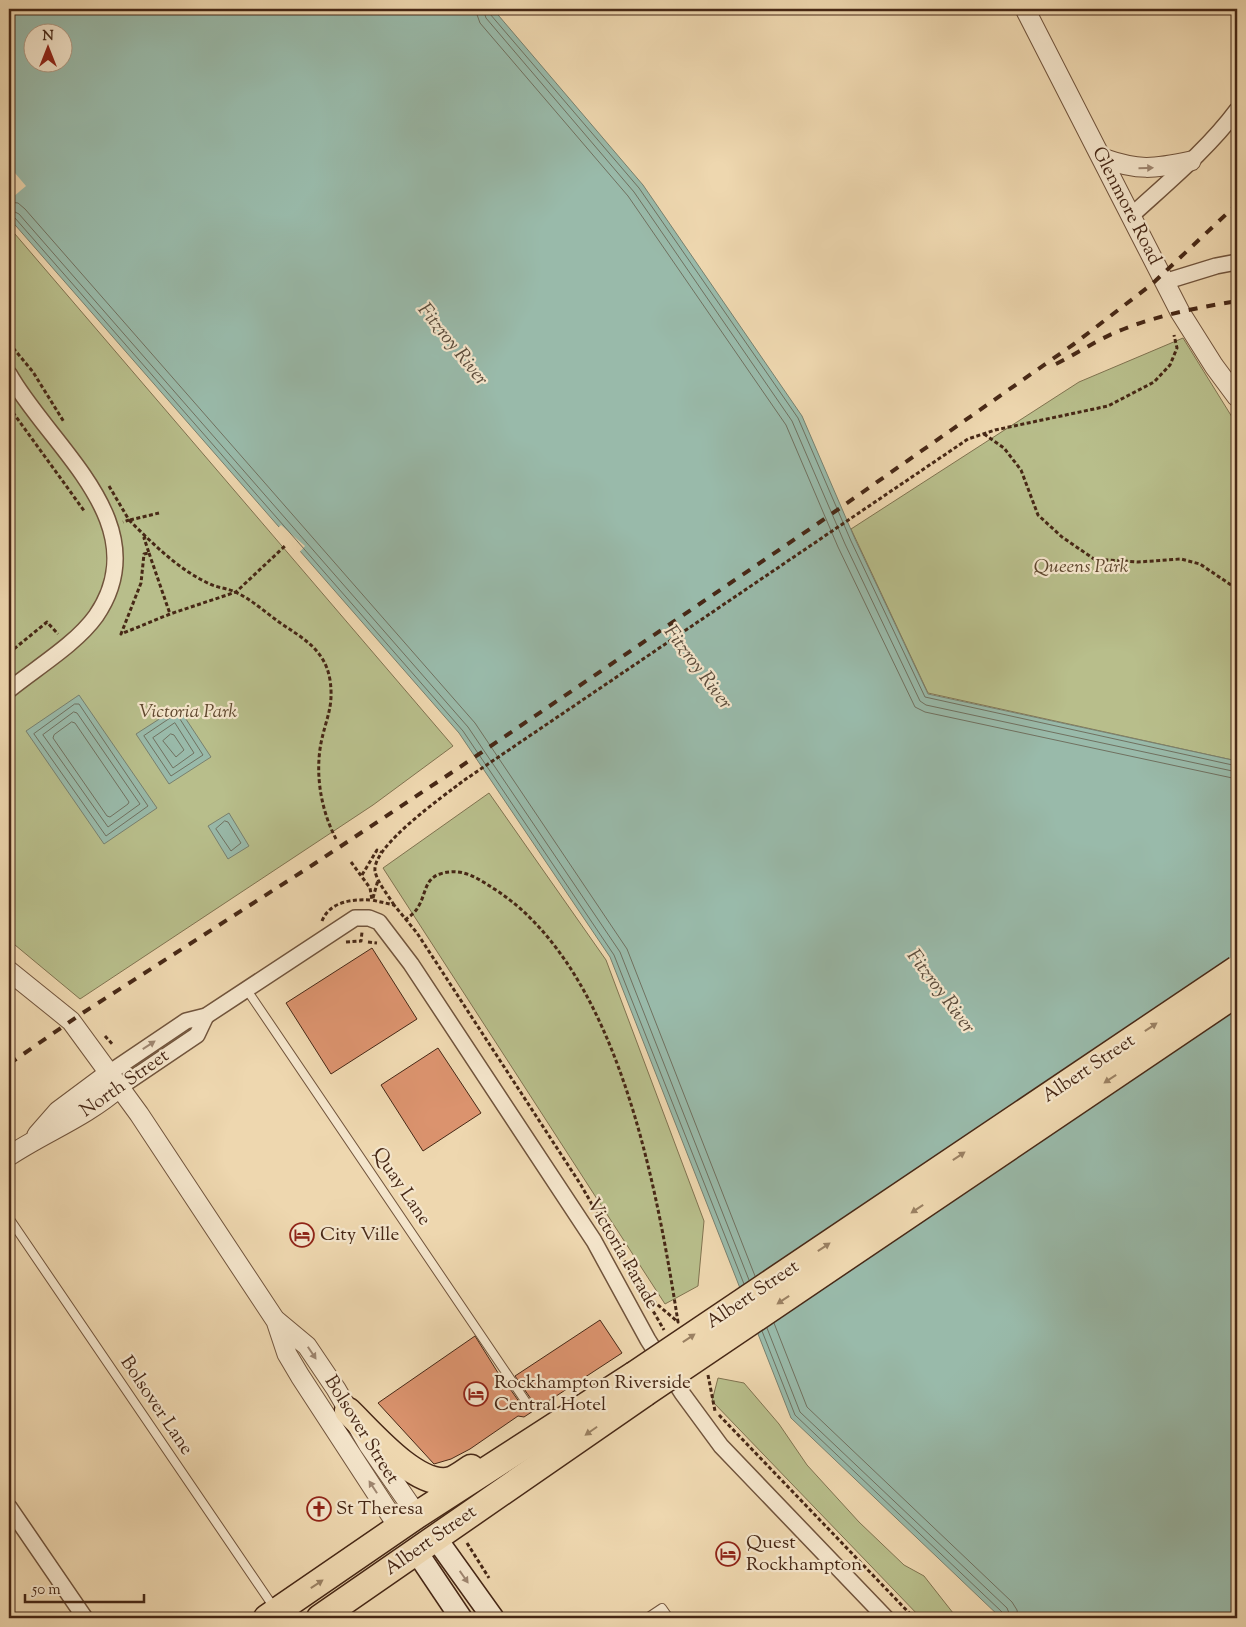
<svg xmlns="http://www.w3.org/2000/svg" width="1246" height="1627" font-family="'Sorts Mill Goudy',serif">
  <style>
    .green { fill: #b8be8b; stroke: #807350 }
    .water { fill: #99baaa; stroke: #78806f; fill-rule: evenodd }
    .pier { fill: #eed7af }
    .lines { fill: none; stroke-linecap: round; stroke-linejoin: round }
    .shore { stroke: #707160; stroke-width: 1 }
    .building { fill: #db936e; stroke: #472816 }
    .service-casing { stroke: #71543c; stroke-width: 10 }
    .minor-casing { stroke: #71543c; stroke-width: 18 }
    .tertiary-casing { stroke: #71543c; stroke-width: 21 }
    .secondary-casing { stroke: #472816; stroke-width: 24 }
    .trunk-casing { stroke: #472816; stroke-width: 29 }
    .path { stroke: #472816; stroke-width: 3; stroke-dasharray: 4 2.5; stroke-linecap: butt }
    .service { stroke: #f4e5cb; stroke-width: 8 }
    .minor { stroke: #f4e5cb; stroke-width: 15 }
    .tertiary { stroke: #f4e5cb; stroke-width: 19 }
    .secondary { stroke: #f4e5cb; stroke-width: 21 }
    .trunk { stroke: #eed7af; stroke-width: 26 }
    .rail { stroke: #472816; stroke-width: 4; stroke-dasharray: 9 9; stroke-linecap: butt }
    .trunk-bridge-casing { stroke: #472816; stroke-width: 29; stroke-linecap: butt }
    .trunk-bridge { stroke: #eed7af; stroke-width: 26 }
    .oneway { fill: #9e8670 }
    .oneway2 { fill: #9a8062 }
    .labels { text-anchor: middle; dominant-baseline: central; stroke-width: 4.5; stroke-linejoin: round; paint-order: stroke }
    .street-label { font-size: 19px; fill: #472816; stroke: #f4e5cb }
    .park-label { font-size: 19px; font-style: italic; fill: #5e462d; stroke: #f4e5cb }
    .poi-label { font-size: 19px; fill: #472816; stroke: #f4e5cb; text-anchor: start }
    .water-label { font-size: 20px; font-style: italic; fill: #5c4c3b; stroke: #f4e5cb }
  </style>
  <rect width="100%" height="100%" fill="#eed7af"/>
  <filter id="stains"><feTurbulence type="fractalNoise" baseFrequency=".004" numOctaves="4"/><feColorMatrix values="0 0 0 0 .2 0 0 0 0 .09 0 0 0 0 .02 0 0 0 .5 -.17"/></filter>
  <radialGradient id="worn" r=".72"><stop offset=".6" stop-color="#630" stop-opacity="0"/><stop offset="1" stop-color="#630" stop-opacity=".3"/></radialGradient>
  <g class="green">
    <path d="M9,227l444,519 -80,59 -293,194 -71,-59z"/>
    <path d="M1183,338l54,87v336l-309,-68 -77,-164 228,-147z"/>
    <path d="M489,793l117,167 98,261 -6,65 -33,18 -282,-436z"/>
    <path d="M718,1378l26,5 35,41 28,41 52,57 45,43 20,11 33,42h-36l-209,-217z"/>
  </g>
  <g class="water">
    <path d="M9,9h484l150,176 159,231 53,123 73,155 309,67v857h-236l-210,-200 -181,-461 -151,-224 -450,-515zM32,32h30v30h-30z"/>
    <path d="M79,695l78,113 -53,36 -78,-113z"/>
    <path d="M178,707l33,50 -42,27 -33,-50z"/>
    <path d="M229,813l20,33 -21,13 -20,-33z"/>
  </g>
  <g class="pier">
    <path d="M9,166l17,20 -13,11 -4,-5z"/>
    <path d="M281,525l24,21 -7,8 -21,-25z"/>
  </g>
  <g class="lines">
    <g class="shore">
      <path d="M475,9l5,14 148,173 158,229 52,122 77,160 10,5 312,67"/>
      <path d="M483,9l3,9 148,174 158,229 53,123 75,157 6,4 311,67"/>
      <path d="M489,9l1,5 149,174 159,230 53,123 74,156 312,69"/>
      <path d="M9,202l9,1 7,6 450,514 152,226 128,327"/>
      <path d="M9,209l10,5 449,513 152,225 129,328"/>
      <path d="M9,216l6,2 448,513 151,224 130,329"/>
      <path d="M75,704h4l69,102 -42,30 -72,-102z"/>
      <path d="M74,712l3,1 63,91 -32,23 -65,-92z"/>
      <path d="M175,715l3,1 25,39 -32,21 -27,-40z"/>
      <path d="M72,722l3,1 54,79 -1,2 -18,13 -3,-1 -54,-78 1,-3z"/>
      <path d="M175,723l19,30 -21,15 -20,-30z"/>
      <path d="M171,734l3,1 10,15 -8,7 -13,-16z"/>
      <path d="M225,821l3,1 13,21 -10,8 -15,-22z"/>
      <path d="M774,1323l33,84 205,195 5,8 1,8"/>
      <path d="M767,1328l33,84 207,196 4,10"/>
      <path d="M762,1331l33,84 207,197 2,6"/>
    </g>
  </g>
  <g class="building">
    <path d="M372,948l45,71 -86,55 -45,-71z"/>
    <path d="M438,1048l43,65 -58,38 -42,-66z"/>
    <path d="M600,1320l22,33 -98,64 -6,-1 -48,33 -19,10 -17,5 -56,-61 97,-67 30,48 1,-1 16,23 7,1 2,-8 -16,-23z"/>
  </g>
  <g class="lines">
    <g class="service-casing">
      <g id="service">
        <path d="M247,990l279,412"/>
        <path d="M9,1218l266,391"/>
        <path d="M647,1618l15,-10 7,10"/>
      </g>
    </g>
    <g class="minor-casing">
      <g id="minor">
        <path d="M1132,215c36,-33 76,-66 105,-105"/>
        <path d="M1164,282l52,-16 21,-4"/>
        <path d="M9,374c41,73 150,150 87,242 -20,28 -60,52 -87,74"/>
        <path d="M109,1073l77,-52 20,-5 149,-98h14l10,4 32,42 183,277 54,99 34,53 39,53 165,172"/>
        <path d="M120,1087l77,-52 9,-19"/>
        <path d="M9,1507l76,111"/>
      </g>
    </g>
    <g class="tertiary-casing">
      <g id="tertiary">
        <path d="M1025,9l155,303 34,54 23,31"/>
        <path d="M1102,158c37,13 51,11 89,3"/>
        <path d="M9,971l62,50 68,93 137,207 11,33 13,22 99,152"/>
        <path d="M37,1135l21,-24 51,-38"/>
        <path d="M9,1156c38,-25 75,-38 111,-69"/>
        <path d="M277,1321l30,25 29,43 32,55 49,71"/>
      </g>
    </g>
    <g class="secondary-casing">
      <g id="secondary">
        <path d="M435,1537l58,81"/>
        <path d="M416,1551l45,67"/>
      </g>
    </g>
    <g class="trunk-casing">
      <g id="trunk">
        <path d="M348,1411c22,21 66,74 99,70 8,-1 18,-9 24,-13"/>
        <path d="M267,1618l150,-103 217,-140"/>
        <path d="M320,1618l325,-225"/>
      </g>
    </g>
    <g class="path">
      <path d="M9,185l2,-2"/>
      <path d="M9,343l24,29 31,50"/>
      <path d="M9,407l76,105"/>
      <path d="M984,434l20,14 17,22 17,45 24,22 32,22 44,3 43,-3 19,5 37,25"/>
      <path d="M109,486l20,34 -6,2"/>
      <path d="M129,520c24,24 50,50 81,64 8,4 17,4 25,8 16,7 30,20 44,30 23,16 46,27 51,58 4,27 -4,38 -9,63 -6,32 0,67 15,96"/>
      <path d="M130,520l29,-7"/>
      <path d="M146,537l-2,1 5,15 -5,1 -3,29 -20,51 49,-20 66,-22 50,-47"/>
      <path d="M149,553l21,61"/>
      <path d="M9,653l38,-31 11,12"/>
      <path d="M351,862l19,26 2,12 22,5 23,28 164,252 22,39"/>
      <path d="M362,875l15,-25 4,2"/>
      <path d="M373,898l5,-18"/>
      <path d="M394,905c-6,-10 -17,-23 -19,-34 -3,-25 69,-75 88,-90l505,-342 27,-9 113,-24 46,-24 16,-17 7,-17 -3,-13"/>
      <path d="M405,920c5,-4 10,-7 13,-13 8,-12 6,-28 22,-33 23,-8 40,6 59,18 120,82 158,296 179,430l-33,-28"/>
      <path d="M322,921c8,-20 31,-22 50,-21"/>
      <path d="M346,942l15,-1 1,-9"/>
      <path d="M368,942l9,1"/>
      <path d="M105,1036l8,9"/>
      <path d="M621,1255l43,75"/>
      <path d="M708,1375l7,36"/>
      <path d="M719,1415l195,203"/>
      <path d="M467,1543l22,35"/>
    </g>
    <use href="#service" class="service"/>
    <use href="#minor" class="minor"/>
    <use href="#tertiary" class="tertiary"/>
    <use href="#secondary" class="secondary"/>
    <use href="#trunk" class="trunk"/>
    <g class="rail">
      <path d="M1056,364c20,-10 38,-22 58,-31 39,-17 82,-25 123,-32"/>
      <path d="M9,1064l72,-50 233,-150 146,-97 360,-245 254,-178 78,-60 85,-80"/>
    </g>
    <g class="trunk-bridge-casing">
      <g id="trunk-bridge">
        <path d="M634,1375l603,-406"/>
        <path d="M645,1393l592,-400"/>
      </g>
    </g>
    <use href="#trunk-bridge" class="trunk-bridge"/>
  </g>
  <defs><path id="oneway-solid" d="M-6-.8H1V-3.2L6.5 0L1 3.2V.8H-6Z" transform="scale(1.25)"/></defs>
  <g class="oneway">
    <use href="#oneway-solid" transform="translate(1146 168) rotate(-1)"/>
    <use href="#oneway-solid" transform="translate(149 1045) rotate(-33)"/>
    <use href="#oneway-solid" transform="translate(312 1353) rotate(56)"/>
    <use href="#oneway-solid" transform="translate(373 1487) rotate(-123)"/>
    <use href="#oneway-solid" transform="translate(464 1577) rotate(55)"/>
  </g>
  <g class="oneway2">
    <use href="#oneway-solid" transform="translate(1151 1027) rotate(-34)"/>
    <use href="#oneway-solid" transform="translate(1110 1079) rotate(146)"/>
    <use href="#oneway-solid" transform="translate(959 1156) rotate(-34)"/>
    <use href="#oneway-solid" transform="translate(917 1209) rotate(146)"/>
    <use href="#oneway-solid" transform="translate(824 1247) rotate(-34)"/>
    <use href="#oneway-solid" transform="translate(783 1300) rotate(146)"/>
    <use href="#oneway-solid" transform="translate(689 1338) rotate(-34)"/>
    <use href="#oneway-solid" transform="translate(591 1431) rotate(145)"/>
    <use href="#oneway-solid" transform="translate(317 1584) rotate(-34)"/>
  </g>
  <defs>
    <g id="hotel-ring" transform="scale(1.25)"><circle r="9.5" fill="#f4e5cb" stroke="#8f2418" stroke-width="1.5"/><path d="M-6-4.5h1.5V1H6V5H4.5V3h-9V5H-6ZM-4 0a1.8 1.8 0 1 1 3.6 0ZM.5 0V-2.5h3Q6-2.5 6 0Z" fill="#8f2418"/></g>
    <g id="church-ring" transform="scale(1.25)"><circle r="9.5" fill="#f4e5cb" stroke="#8f2418" stroke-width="1.5"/><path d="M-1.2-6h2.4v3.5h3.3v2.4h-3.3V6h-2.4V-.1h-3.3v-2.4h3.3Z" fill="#8f2418"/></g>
  </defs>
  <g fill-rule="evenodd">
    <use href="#hotel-ring" x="302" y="1235"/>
    <use href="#hotel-ring" x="476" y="1394"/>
    <use href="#church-ring" x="319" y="1509"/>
    <use href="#hotel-ring" x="728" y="1554"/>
  </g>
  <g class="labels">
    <g class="street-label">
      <text transform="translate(1126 206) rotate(63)">Glenmore Road</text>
      <text transform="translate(1089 1069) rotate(-34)">Albert Street</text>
      <text transform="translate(125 1084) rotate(-35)">North Street</text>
      <text transform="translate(401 1187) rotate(56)">Quay Lane</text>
      <text transform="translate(622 1254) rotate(60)">Victoria Parade</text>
      <text transform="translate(753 1295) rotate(-34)">Albert Street</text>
      <text transform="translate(156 1406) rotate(56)">Bolsover Lane</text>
      <text transform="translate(361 1430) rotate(58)">Bolsover Street</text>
      <text transform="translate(431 1541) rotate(-35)">Albert Street</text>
    </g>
    <g class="park-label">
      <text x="1081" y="567">Queens Park</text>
      <text x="188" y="712">Victoria Park</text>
    </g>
    <g class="poi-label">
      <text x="320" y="1235">City Ville</text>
      <text x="494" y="1383">Rockhampton Riverside<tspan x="494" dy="22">Central Hotel</tspan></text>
      <text x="336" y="1509">St Theresa</text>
      <text x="746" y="1543">Quest<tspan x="746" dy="22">Rockhampton</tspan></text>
    </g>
    <g class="water-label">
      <text transform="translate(452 345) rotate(51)">Fitzroy River</text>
      <text transform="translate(697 668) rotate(53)">Fitzroy River</text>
      <text transform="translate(940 992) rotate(53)">Fitzroy River</text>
    </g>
  </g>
  <rect width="1246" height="1627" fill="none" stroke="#eed7af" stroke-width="30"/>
  <rect x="10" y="10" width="1226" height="1607" fill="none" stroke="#472816" stroke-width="2.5"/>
  <rect x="15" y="15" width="1216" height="1597" fill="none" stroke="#472816"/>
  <g transform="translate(48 48)"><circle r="24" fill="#f4e5cb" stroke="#af9983"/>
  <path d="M0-4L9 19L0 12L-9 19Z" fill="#8f2418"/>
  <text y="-8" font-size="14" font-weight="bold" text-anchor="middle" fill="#472816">N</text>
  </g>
  <path d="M25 1594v8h119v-8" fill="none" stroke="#472816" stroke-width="2.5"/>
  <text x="32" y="1594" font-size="15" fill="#472816" stroke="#f4e5cb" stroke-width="4" paint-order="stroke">50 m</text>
  <rect width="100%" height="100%" filter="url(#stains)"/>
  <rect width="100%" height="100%" fill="url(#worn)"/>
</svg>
